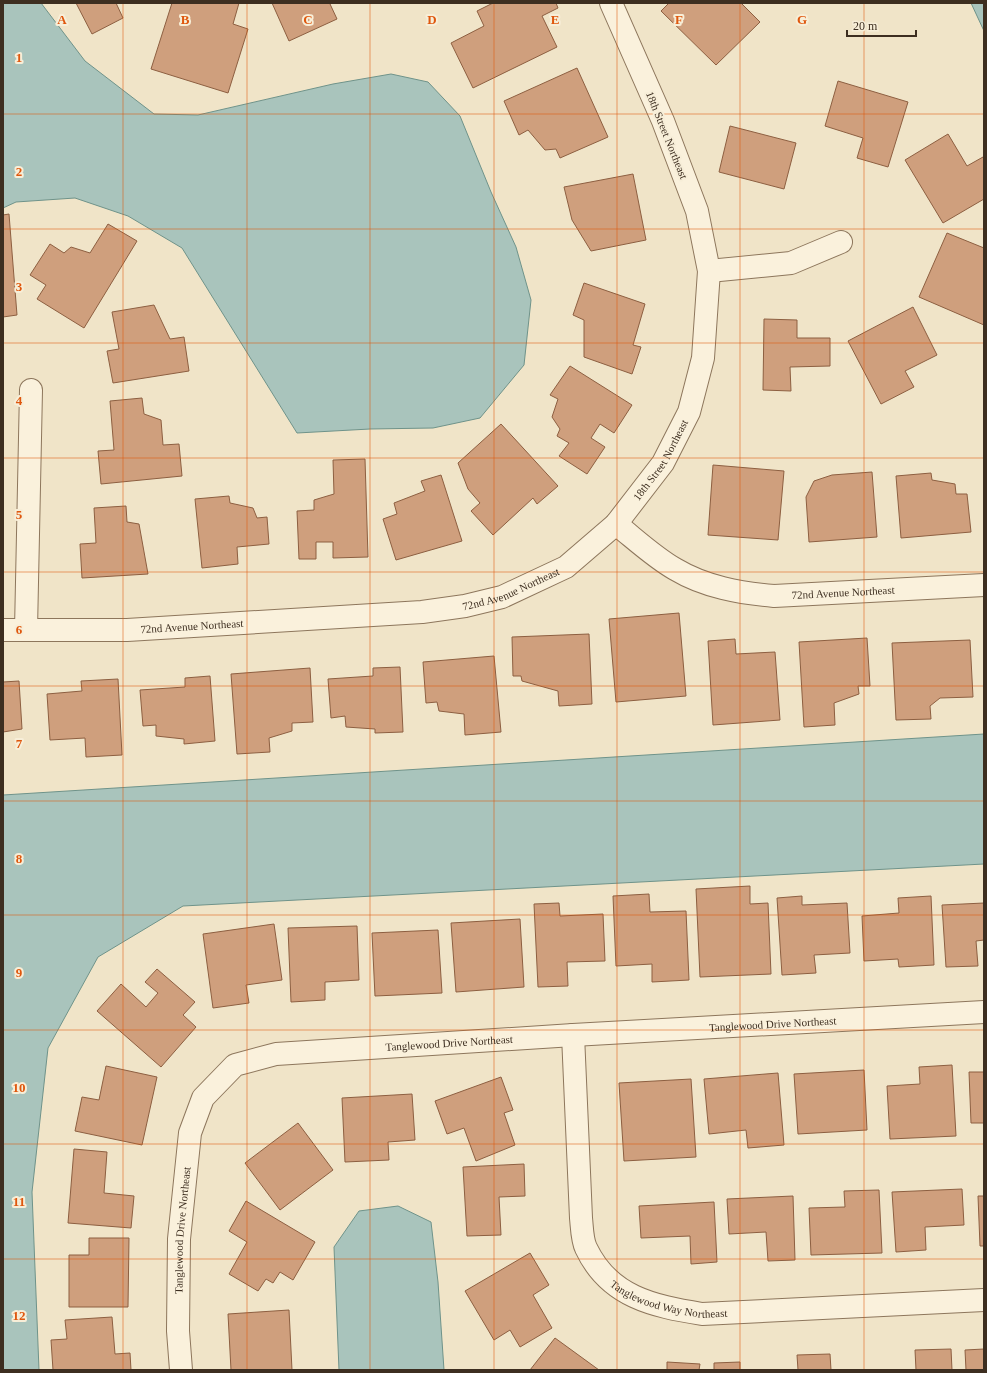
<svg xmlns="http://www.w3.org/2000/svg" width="987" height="1373" font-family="'Times New Roman',serif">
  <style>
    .water { fill: #a9c4bc; stroke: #6f938a }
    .building { fill: #cf9f7d; stroke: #8d5f41 }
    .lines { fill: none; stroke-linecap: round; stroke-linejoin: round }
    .minor-casing { stroke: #8d765c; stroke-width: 24 }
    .minor { stroke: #faf1dc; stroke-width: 22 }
    .grid { fill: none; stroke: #df570d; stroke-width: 1; stroke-opacity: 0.55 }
    .labels { text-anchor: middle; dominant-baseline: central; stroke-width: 4; stroke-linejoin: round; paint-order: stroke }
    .street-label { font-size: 11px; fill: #3d2e20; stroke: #f7eed8 }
    .grid-label { font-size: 13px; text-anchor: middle; font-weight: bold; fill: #df570d; stroke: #f7eed8; stroke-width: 4; stroke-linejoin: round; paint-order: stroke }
  </style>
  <rect width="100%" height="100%" fill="#f0e4c8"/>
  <g class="water">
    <path d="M3,3h38l44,58 69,53 44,1 135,-31 58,-10 37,8 32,34 31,76 25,55 15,53 -7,65 -44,53 -47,10 -63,1 -73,4 -115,-185 -54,-32 -53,-18 -59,4 -13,6z"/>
    <path d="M971,3h13v28z"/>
    <path d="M984,734v130l-801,42 -85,51 -50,91 -16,144 7,178h-36v-575z"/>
    <path d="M398,1206l33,16 7,60 6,88h-105l-5,-123 25,-36z"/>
  </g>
  <g class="building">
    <path d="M76,3h40l7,15 -31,16z"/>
    <path d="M172,3h67l-6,21 15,5 -20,64 -77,-24z"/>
    <path d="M272,3h60l-2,1 7,15 -48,22z"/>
    <path d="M493,3h63l2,5 -16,8 15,31 -84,41 -22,-45 33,-17 -7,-15z"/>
    <path d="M669,3h72l19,19 -44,43 -55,-54z"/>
    <path d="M577,68l31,69 -48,21 -4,-9 -11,1 -17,-20 -9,5 -15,-34z"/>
    <path d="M838,81l70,21 -20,65 -31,-9 6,-20 -38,-12z"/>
    <path d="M730,126l66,17 -12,46 -65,-17z"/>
    <path d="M948,134l19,32 16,-9 1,2v40l-41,24 -38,-63z"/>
    <path d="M633,174l13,66 -55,11 -19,-31 -8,-33z"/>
    <path d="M9,214l8,101 -14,2v-102z"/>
    <path d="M108,224l29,17 -53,87 -47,-29 9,-14 -16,-10 20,-31 14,9 7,-6 19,6z"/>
    <path d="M947,233l37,15v77l-65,-28z"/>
    <path d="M584,283l61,21 -12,41 8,2 -9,27 -48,-17v-37l-11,-5z"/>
    <path d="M154,305l16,34 14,-2 5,34 -76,12 -6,-32 12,-2 -7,-37z"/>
    <path d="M913,307l24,48 -32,16 9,16 -33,17 -33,-63z"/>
    <path d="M764,319l33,1v18h33v28l-40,1 1,24 -28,-1z"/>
    <path d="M570,366l62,39 -18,28 -14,-9 -9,14 14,9 -18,27 -28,-18 10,-13 -12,-7 3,-7 -8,-12 6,-18 -8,-4z"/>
    <path d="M142,398l2,16 17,6 2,25 16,-1 3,32 -81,8 -3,-33 16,-1 -4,-49z"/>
    <path d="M501,424l57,62 -21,18 -4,-6 -40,37 -22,-24 9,-8 -12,-14 -10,-26z"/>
    <path d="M365,459l3,98 -35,1v-16h-17v17h-17l-2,-48 17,-1v-10l20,-6 -1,-34z"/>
    <path d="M713,465l71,6 -6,69 -70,-5z"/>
    <path d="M872,472l5,65 -68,5 -3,-45 8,-16 18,-6z"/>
    <path d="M931,473l1,7 23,4 1,10h11l4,38 -70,6 -5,-62z"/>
    <path d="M441,475l21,66 -66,19 -13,-41 14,-5 -3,-11 31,-12 -4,-10z"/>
    <path d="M229,496l1,7 23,5 4,10 10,-1 2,27 -32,3 1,17 -36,4 -7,-69z"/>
    <path d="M126,506l1,16 12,2 9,50 -66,4 -2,-34 16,-1 -2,-35z"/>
    <path d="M679,613l7,83 -70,6 -7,-83z"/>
    <path d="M589,634l3,70 -33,2 -1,-15 -36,-10 -1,-5h-8l-1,-39z"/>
    <path d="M867,638l3,48h-12l1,8 -25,9 1,22 -31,2 -5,-85z"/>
    <path d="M735,639l1,15 39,-2 5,68 -67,5 -5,-84z"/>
    <path d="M970,640l3,57 -33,1 -10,8 1,13 -35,1 -4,-77z"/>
    <path d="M494,656l7,76 -36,3 -1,-21 -25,-3 -2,-9 -11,1 -3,-41z"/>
    <path d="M400,667l3,65 -28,1v-4l-29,-2 -1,-11 -14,2 -3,-39 45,-3v-8z"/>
    <path d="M310,668l3,54 -21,1v8l-23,7 1,14 -33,2 -6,-80z"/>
    <path d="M210,676l5,65 -31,3v-5l-28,-3v-11l-13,1 -3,-36 45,-3v-9z"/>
    <path d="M118,679l4,76 -36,2 -1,-19 -35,2 -3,-46 35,-3 -1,-10z"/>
    <path d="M19,681l3,48 -19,3v-50z"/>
    <path d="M750,886v18l18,-1 3,71 -71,3 -4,-88z"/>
    <path d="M649,894l1,18 36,-1 3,69 -37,2v-18l-36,2 -3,-70z"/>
    <path d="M802,896v9l45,-2 3,50 -36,2 2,18 -34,2 -5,-77z"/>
    <path d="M931,896l3,69 -35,2 -1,-8 -34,2 -2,-45 37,-3 -1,-15z"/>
    <path d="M559,903l1,13 43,-2 2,47 -38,1 1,24 -30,1 -4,-83z"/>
    <path d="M984,903v37l-8,1 2,25 -32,1 -4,-62z"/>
    <path d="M520,919l4,68 -68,5 -5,-69z"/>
    <path d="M274,924l8,56 -36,5 3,18 -36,5 -10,-74z"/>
    <path d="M357,926l2,54 -34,2v18l-34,2 -3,-74z"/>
    <path d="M438,930l4,63 -67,3 -3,-63z"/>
    <path d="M157,969l38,33 -12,13 13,12 -35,40 -64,-56 24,-27 25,23 12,-14 -13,-11z"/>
    <path d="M952,1065l4,71 -66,3 -3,-53 33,-2 -1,-17z"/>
    <path d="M106,1066l51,11 -15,68 -67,-14 7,-34 17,3z"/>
    <path d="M864,1070l3,60 -69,4 -4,-60z"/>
    <path d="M969,1072h15v51h-13z"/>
    <path d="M778,1073l6,72 -36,3 -2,-18 -37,4 -5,-55z"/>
    <path d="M501,1077l12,33 -9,3 11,32 -39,16 -12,-33 -17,6 -12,-33z"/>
    <path d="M691,1079l5,78 -72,4 -5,-78z"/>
    <path d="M412,1094l3,46 -27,2 1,18 -44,2 -3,-64z"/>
    <path d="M298,1123l35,47 -53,40 -35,-47z"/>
    <path d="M74,1149l33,3 -3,41 30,3 -3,32 -63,-5z"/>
    <path d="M524,1164l1,32 -26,1 2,38 -34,1 -4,-69z"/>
    <path d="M962,1189l2,36 -39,2 1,23 -30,2 -4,-60z"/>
    <path d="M879,1190l3,63 -71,2 -2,-47 36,-1 -1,-16z"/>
    <path d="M793,1196l2,64 -27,1 -2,-29 -37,2 -2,-35z"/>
    <path d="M978,1196h6v50h-4z"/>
    <path d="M246,1201l69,41 -22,38 -13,-8 -7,11 -7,-4 -8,12 -29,-17 18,-32 -18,-11z"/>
    <path d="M714,1202l3,60 -26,2 -1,-28 -49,2 -2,-32z"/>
    <path d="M89,1238h40l-1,69h-59v-52h20z"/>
    <path d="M530,1253l19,32 -16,10 19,33 -32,19 -10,-17 -16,10 -29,-49z"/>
    <path d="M289,1310l3,60h-61l-3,-56z"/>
    <path d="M112,1317l3,37 15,-1 1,17h-78l-2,-30 16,-1 -2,-19z"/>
    <path d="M555,1338l44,32h-69z"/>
    <path d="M951,1349l1,21h-36l-1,-20z"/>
    <path d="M984,1349v21h-18l-1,-20z"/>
    <path d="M830,1354l1,16h-33l-1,-15z"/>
    <path d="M667,1362l33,2 -1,6h-32z"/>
    <path d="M740,1362v8h-26v-7z"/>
  </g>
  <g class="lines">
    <g class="minor-casing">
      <g id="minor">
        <path d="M709,271l82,-8 50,-21"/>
        <path id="s1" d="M616,524c19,15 38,33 59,45 30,18 65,24 99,27l210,-11"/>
        <path id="s2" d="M3,630h124l295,-18 43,-6 37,-9 64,-30 50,-43 47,-61 26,-51 14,-54 6,-87 -12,-60 -34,-90 -52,-118"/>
        <path d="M26,630l5,-240"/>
        <path id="s3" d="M573,1035l8,183c1,9 1,22 5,30 23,49 67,58 116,66l282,-14"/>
        <path id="s4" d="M181,1370l-3,-39 1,-92 11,-106 13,-35 32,-33 41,-11 297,-19 411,-23"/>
      </g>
    </g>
    <use href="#minor" class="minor"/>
  </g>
  <path class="grid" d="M123,3v1367M247,3v1367M370,3v1367M494,3v1367M617,3v1367M740,3v1367M864,3v1367M3,114h981M3,229h981M3,343h981M3,458h981M3,572h981M3,686h981M3,801h981M3,915h981M3,1030h981M3,1144h981M3,1259h981"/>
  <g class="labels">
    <g class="street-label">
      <text transform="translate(667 135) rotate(68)">18th Street Northeast</text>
      <text stroke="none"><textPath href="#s2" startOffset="716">18th Street Northeast</textPath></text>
      <text stroke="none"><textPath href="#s2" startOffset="512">72nd Avenue Northeast</textPath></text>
      <text stroke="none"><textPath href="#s1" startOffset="247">72nd Avenue Northeast</textPath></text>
      <text stroke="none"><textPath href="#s2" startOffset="189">72nd Avenue Northeast</textPath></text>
      <text stroke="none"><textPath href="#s4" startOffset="861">Tanglewood Drive Northeast</textPath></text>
      <text stroke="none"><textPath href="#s4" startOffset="537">Tanglewood Drive Northeast</textPath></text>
      <text stroke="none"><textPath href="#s4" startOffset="140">Tanglewood Drive Northeast</textPath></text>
      <text stroke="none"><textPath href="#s3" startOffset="318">Tanglewood Way Northeast</textPath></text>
    </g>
  </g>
  <g class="grid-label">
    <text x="62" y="24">A</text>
    <text x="185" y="24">B</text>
    <text x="308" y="24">C</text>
    <text x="432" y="24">D</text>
    <text x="555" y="24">E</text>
    <text x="679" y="24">F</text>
    <text x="802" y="24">G</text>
    <text x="19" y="62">1</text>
    <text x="19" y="176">2</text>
    <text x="19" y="291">3</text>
    <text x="19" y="405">4</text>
    <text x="19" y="519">5</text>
    <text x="19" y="634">6</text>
    <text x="19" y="748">7</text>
    <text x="19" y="863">8</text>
    <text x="19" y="977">9</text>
    <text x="19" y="1092">10</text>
    <text x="19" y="1206">11</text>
    <text x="19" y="1320">12</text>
  </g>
  <rect width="987" height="1373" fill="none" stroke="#3d2e20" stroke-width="8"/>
  <path d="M847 30v6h69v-6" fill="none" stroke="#3d2e20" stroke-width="2"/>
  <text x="853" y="30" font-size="12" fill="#3d2e20" stroke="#f7eed8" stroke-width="3" paint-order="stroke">20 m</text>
</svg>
